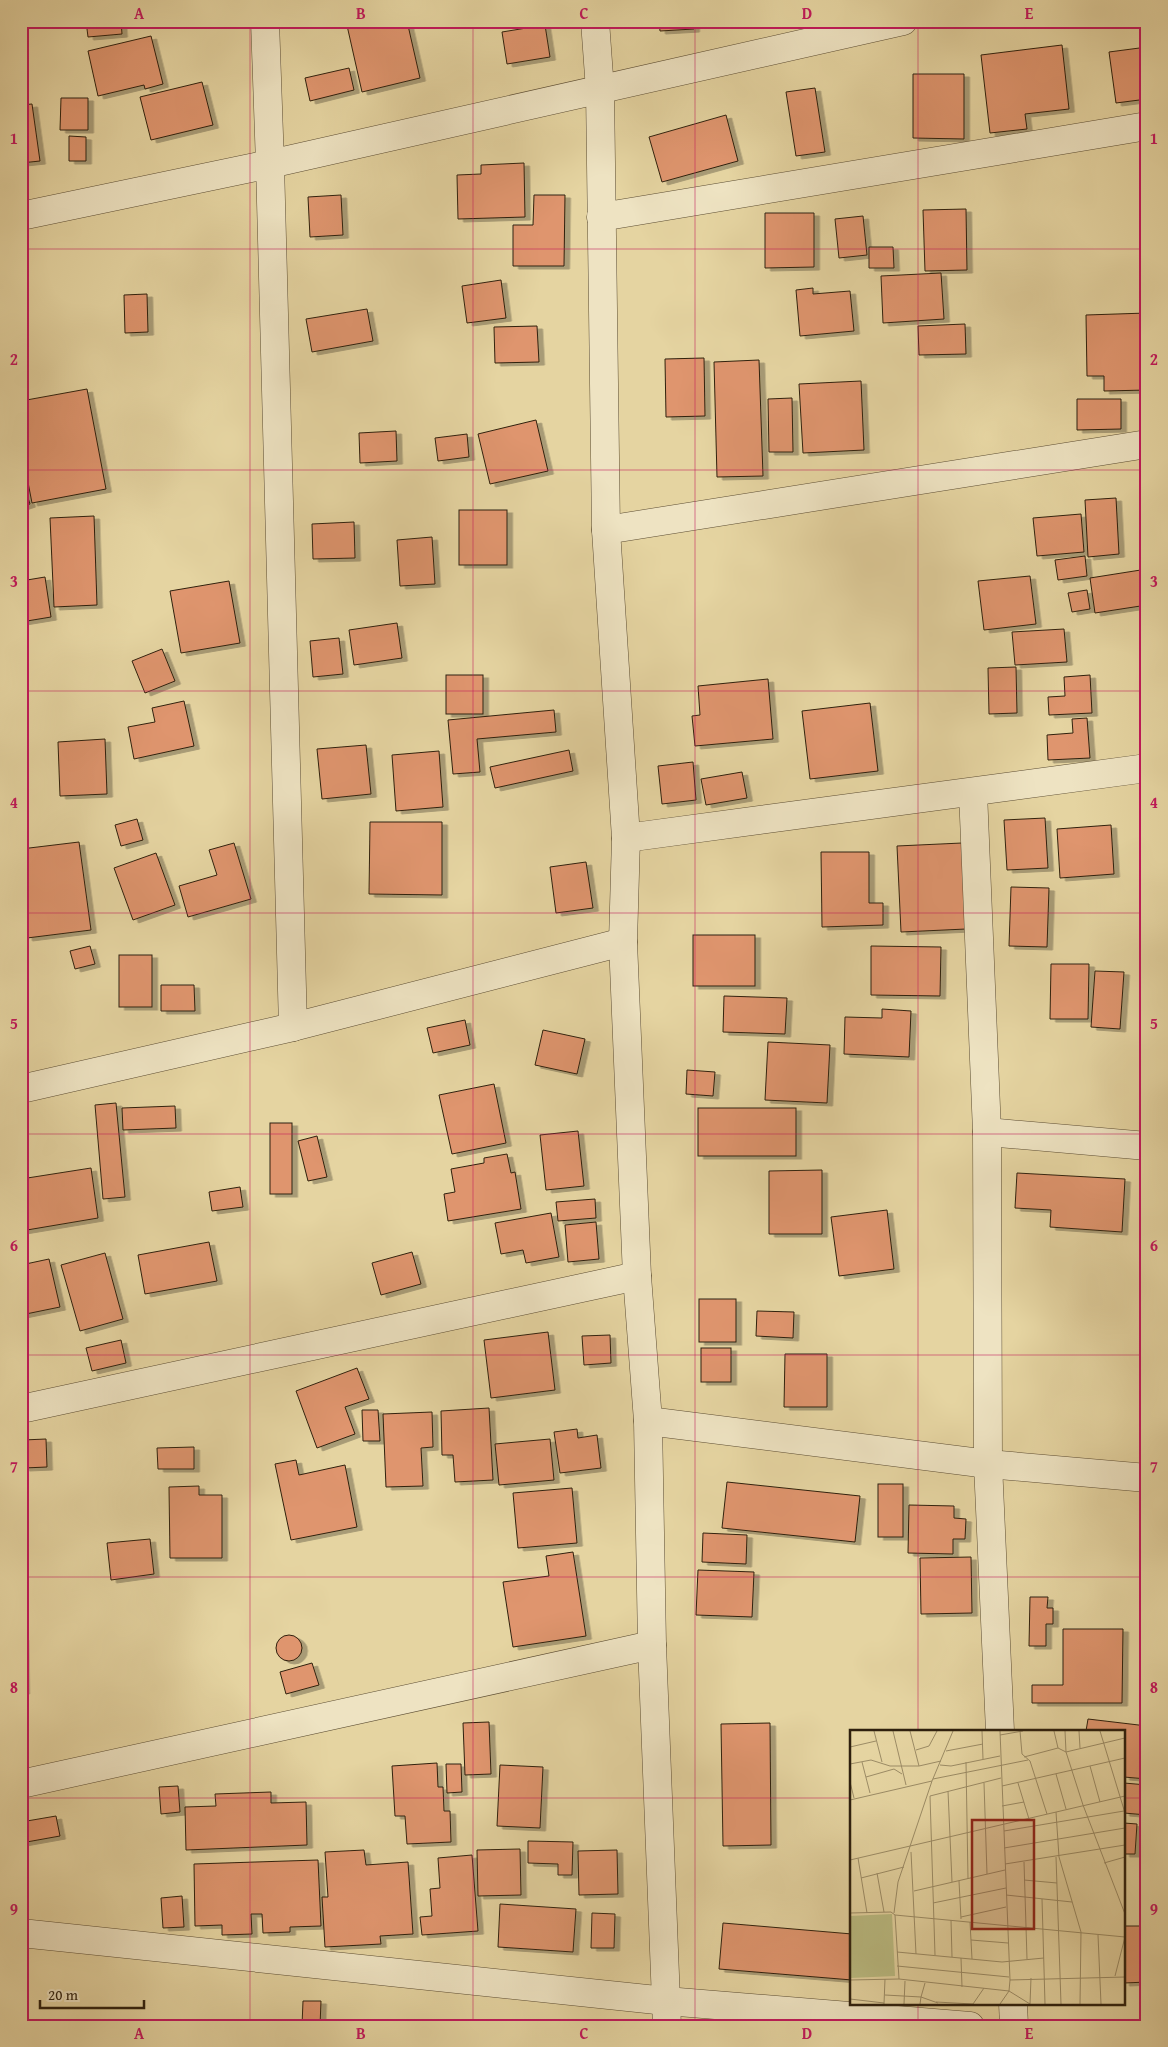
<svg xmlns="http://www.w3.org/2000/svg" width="1168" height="2047" font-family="'Gentium Book Plus',serif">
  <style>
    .building { fill: #df956e; stroke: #2f200e; filter: url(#shadow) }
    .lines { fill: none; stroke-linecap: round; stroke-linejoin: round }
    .minor-casing { stroke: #5c4d33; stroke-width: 29 }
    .minor { stroke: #eee3c2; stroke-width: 28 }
    .grid { fill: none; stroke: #c2185b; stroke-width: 1; stroke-opacity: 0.55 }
    .inset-road { fill: none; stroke: #9c8c66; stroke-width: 1 }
    .view { fill: #8f2418; fill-opacity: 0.15; stroke: #8f2418; stroke-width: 2.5 }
    .inset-edge { fill: none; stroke: #2f200e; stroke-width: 2.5 }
    .neatline { fill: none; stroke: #c2185b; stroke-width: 2 }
    .grid-label { font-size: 16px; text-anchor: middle; font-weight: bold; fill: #c2185b }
  </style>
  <defs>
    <filter id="shadow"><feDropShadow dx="5.5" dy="3" stdDeviation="0" flood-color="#0004"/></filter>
  </defs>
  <rect width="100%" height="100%" fill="#e5d4a1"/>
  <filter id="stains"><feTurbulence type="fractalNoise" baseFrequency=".004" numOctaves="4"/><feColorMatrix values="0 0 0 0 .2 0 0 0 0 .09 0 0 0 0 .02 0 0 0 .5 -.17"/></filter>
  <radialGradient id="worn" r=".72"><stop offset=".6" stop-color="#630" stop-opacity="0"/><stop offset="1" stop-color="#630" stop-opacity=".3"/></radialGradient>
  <g class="building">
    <path d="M86,21h35l1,13 -34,3z"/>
    <path d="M346,21h61l13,57 -58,14z"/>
    <path d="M659,21h35v8l-34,2z"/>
    <path d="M545,25l5,32 -43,7 -5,-32z"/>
    <path d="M151,36l12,48 -18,5 -1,-4 -46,11 -10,-45z"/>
    <path d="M1062,45l7,64 -44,5 2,15 -37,4 -9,-78z"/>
    <path d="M1147,47v52l-31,4 -7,-51z"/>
    <path d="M349,68l5,22 -44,11 -5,-23z"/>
    <path d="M913,74h51v65l-51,-1z"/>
    <path d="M202,82l11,43 -62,15 -11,-43z"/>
    <path d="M815,88l10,64 -29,4 -10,-64z"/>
    <path d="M61,98h27v32h-28z"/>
    <path d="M32,104l8,57 -19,2v-58z"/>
    <path d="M726,115l12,46 -76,21 -13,-45z"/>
    <path d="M69,136l17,1v24h-17z"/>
    <path d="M524,163l1,54 -67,2 -1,-44 24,-1v-9z"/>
    <path d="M341,195l2,40 -33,2 -2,-40z"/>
    <path d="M534,195h31l-1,71h-51v-41h20z"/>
    <path d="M966,209l1,61 -42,1 -2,-61z"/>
    <path d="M765,213h49v54l-49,1z"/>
    <path d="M863,216l4,39 -28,3 -4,-39z"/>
    <path d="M869,247h24l1,21h-25z"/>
    <path d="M941,273l3,46 -61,4 -2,-47z"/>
    <path d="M501,280l5,38 -39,5 -5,-37z"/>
    <path d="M813,288v6l37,-3 4,40 -54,5 -4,-46z"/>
    <path d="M147,294l1,38 -23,1 -1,-38z"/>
    <path d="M367,309l6,32 -61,11 -6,-33z"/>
    <path d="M1147,313v77l-43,1v-15h-17l-1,-61z"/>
    <path d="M965,324l1,30 -47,1 -1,-29z"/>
    <path d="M537,326l2,36 -44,1 -1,-36z"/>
    <path d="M704,358l1,58 -39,1 -1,-58z"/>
    <path d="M759,360l4,116 -46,1 -3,-115z"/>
    <path d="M861,381l3,69 -61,3 -4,-69z"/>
    <path d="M87,389l19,100 -74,14 -11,-57v-45z"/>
    <path d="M792,398l1,54h-24l-1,-53z"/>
    <path d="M1077,399h44v30l-44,1z"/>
    <path d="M536,420l12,51 -58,13 -12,-50z"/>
    <path d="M396,431l1,30 -37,2 -1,-30z"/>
    <path d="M467,434l2,23 -31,4 -3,-23z"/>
    <path d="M21,476l9,28 -9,3z"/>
    <path d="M1116,498l3,56 -31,3 -3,-57z"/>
    <rect x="459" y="510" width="48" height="55"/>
    <path d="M1081,514l3,38 -47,4 -4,-38z"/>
    <path d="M94,516l3,89 -43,2 -4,-89z"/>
    <path d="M354,522l1,36 -42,1 -1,-35z"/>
    <path d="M432,537l3,47 -35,2 -3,-46z"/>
    <path d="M1085,556l2,20 -29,4 -3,-20z"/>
    <path d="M1147,569v36l-52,8 -5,-35z"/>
    <path d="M1030,576l6,48 -52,6 -6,-49z"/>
    <path d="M45,577l6,40 -30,5v-41z"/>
    <path d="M229,581l11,62 -59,10 -11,-62z"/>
    <path d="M1087,590l3,19 -18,3 -4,-19z"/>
    <path d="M397,623l5,35 -48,7 -5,-35z"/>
    <path d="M1064,629l3,33 -52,3 -3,-33z"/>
    <path d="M339,638l4,36 -30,3 -3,-36z"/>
    <path d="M162,649l13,32 -30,12 -13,-32z"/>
    <path d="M1016,667l1,46 -28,1 -1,-46z"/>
    <rect x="446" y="675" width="37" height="39"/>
    <path d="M1090,675l2,38 -43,2 -1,-18 17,-1 -1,-19z"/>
    <path d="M768,679l5,60 -78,7 -3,-30 8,-1 -2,-29z"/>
    <path d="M184,701l10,45 -60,13 -6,-32 27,-5 -3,-14z"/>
    <path d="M870,703l8,68 -68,8 -8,-68z"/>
    <path d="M554,710l2,22 -79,7 3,33 -27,2 -5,-54z"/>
    <path d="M1087,718l3,40 -42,2 -1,-25 26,-2 -1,-14z"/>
    <path d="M105,739l2,55 -47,2 -2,-54z"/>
    <path d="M366,745l5,49 -49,5 -5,-50z"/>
    <path d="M569,750l4,21 -78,17 -5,-21z"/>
    <path d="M439,751l4,56 -47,4 -4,-56z"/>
    <path d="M693,762l3,38 -34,4 -4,-38z"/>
    <path d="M742,772l5,26 -41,7 -5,-26z"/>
    <path d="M1045,818l3,50 -41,2 -3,-50z"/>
    <path d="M137,819l6,21 -22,6 -6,-21z"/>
    <path d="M370,822h72v73l-73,-1z"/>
    <path d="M1111,825l3,49 -54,4 -3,-49z"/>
    <path d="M79,842l12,88 -64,8 -6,-41v-48z"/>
    <path d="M234,843l17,56 -63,18 -9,-31 38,-11 -8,-25z"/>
    <path d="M962,843l4,86 -65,3 -4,-86z"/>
    <path d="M821,852h48v51h14v22l-61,2z"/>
    <path d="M156,853l19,52 -42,15 -19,-52z"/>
    <path d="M586,862l7,46 -37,5 -6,-46z"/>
    <path d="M1011,887l38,1 -2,59 -38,-1z"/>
    <rect x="693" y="935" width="62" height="51"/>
    <path d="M90,946l5,18 -20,5 -5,-18z"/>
    <path d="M871,946l70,1 -1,49 -69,-1z"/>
    <rect x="119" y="955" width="33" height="52"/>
    <path d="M1051,964h38l-1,55h-38z"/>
    <path d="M1095,971l29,1 -4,57 -29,-2z"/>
    <path d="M161,985h33l1,26h-34z"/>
    <path d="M724,996l63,2 -2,36 -62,-2z"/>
    <path d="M1144,1000h3v50h-5z"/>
    <path d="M882,1009l29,2 -2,46 -65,-3 1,-37 37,1z"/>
    <path d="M465,1020l5,25 -37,8 -6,-25z"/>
    <path d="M543,1030l42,9 -8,35 -42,-9z"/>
    <path d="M768,1042l62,3 -3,58 -62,-3z"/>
    <path d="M687,1070l28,2 -2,24 -27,-2z"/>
    <path d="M494,1084l12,59 -54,11 -13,-59z"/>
    <path d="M116,1103l9,94 -22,2 -8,-94z"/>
    <path d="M175,1106l1,22 -53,2 -1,-22z"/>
    <rect x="698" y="1108" width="98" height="48"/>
    <rect x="270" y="1123" width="22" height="71"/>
    <path d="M578,1131l6,55 -38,4 -6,-55z"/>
    <path d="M317,1136l10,41 -19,4 -10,-40z"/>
    <path d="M507,1154l4,19 4,-1 6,37 -73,12 -4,-27 11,-2 -4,-23 33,-6v-5z"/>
    <path d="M91,1168l7,50 -77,13v-52z"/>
    <path d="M822,1170v64h-53v-63z"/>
    <path d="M1017,1173l108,6 -3,53 -72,-5 1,-17 -36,-2z"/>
    <path d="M240,1187l3,20 -31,4 -3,-19z"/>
    <path d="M595,1199l1,19 -38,3 -2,-19z"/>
    <path d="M887,1210l7,59 -55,7 -8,-59z"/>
    <path d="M551,1213l8,44 -33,6 -3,-13 -22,4 -6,-31z"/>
    <path d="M596,1222l3,37 -31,3 -3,-37z"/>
    <path d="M209,1242l8,39 -72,13 -7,-39z"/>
    <path d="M412,1252l9,32 -40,11 -9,-32z"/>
    <path d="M105,1253l18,66 -43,12 -19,-66z"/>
    <path d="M49,1259l11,48 -39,8v-50z"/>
    <rect x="699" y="1299" width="37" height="43"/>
    <path d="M757,1311l37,1 -1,26 -37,-2z"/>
    <path d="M548,1332l7,58 -64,8 -7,-58z"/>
    <path d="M610,1335l1,28 -27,2 -2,-29z"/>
    <path d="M121,1340l5,23 -34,8 -6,-23z"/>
    <rect x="701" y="1348" width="30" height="34"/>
    <path d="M785,1354h42v53h-43z"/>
    <path d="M357,1368l12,31 -24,8 10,27 -38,14 -21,-57z"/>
    <path d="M489,1408l4,72 -38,2 -2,-27h-11l-1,-44z"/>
    <path d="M362,1410h16l2,31h-17z"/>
    <path d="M432,1412l1,35 -12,1 2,38 -37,1 -3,-73z"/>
    <path d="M577,1429l1,9 19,-3 4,33 -41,5 -6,-41z"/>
    <path d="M46,1439l1,28 -23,1 -1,-28z"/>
    <path d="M550,1439l4,41 -55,5 -4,-41z"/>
    <path d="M194,1447v22h-36l-1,-21z"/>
    <path d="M296,1460l3,15 46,-10 12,62 -66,13 -16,-76z"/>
    <path d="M727,1482l133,14 -5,46 -133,-14z"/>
    <rect x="878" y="1484" width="25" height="53"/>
    <path d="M199,1486v9h23v63h-52l-1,-71z"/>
    <path d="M572,1488l5,55 -59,5 -5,-55z"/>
    <path d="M909,1505l45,1v12l12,1 -1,20h-12v15l-45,-1z"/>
    <path d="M703,1533l44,2 -1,29 -44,-2z"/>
    <path d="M150,1539l4,35 -43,6 -4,-37z"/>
    <path d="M573,1552l13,84 -73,11 -10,-65 46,-6 -3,-20z"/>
    <path d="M971,1557l1,56 -51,1 -1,-56z"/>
    <path d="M698,1570l56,2 -2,45 -56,-2z"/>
    <path d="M1030,1597h18l-1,11h6v16h-7v22h-17z"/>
    <path d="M1063,1629h60l-1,74h-90v-18h31z"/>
    <circle cx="289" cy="1648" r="13"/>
    <path d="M21,1637h2l1,54h-3z"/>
    <path d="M312,1663l7,22 -33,9 -6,-22z"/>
    <rect x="1144" y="1676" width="3" height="30"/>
    <path d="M1088,1719l59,7v53l-23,-2v-46h-38z"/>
    <path d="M489,1722l2,52 -26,1 -2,-52z"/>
    <path d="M770,1723l1,122 -48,1 -2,-122z"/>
    <path d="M437,1763l1,24h5l1,24h6l1,31 -44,2 -2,-28h-10l-3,-50z"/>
    <path d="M446,1764h15l1,28 -15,1z"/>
    <path d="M500,1765l43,2 -3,61 -43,-2z"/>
    <path d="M1124,1783l23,2v30l-23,-2z"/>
    <path d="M178,1786l2,26 -19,2 -2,-27z"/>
    <path d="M271,1792v11l35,-1 1,43 -121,5 -1,-43 31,-1 -1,-12z"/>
    <path d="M56,1816l4,20 -39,7v-21z"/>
    <path d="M1124,1823l13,1 -2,30h-11z"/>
    <path d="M1143,1839l4,1v41h-6z"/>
    <path d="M528,1841l45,1 -1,33h-14v-11l-30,-1z"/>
    <path d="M520,1849l1,46 -43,1 -1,-46z"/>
    <path d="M364,1850l2,15 42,-3 5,72 -33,2 1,8 -56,3 -3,-50h6l-3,-45z"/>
    <path d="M617,1850l1,44 -39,1 -1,-44z"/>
    <path d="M472,1855l6,76 -56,4 -2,-18 12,-1 -2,-27 10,-1 -2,-30z"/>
    <path d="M318,1860l3,66 -31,1v5l-27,1 -1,-19h-11l1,20 -30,1v-10l-27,1 -1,-62z"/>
    <path d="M182,1896l2,31 -21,1 -2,-30z"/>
    <path d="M500,1904l76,5 -3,43 -75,-5z"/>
    <path d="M592,1913l23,1 -1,34h-23z"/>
    <path d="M723,1923l129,11v46l-133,-11z"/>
    <path d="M1124,1926h23v56l-23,1z"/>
    <path d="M303,2001h18l-1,25h-18z"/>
    <rect x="87" y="2024" width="48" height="2"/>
  </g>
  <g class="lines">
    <g class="minor-casing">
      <g id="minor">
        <path d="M265,21l5,143 23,863"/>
        <path d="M595,21l5,69 6,440 20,308 -3,104 14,334 11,145 4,224 15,381"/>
        <path d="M21,216l249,-52 633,-143"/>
        <path d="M601,217l546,-91"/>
        <path d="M606,530l541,-86"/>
        <path d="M973,792l14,340 1,332 12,267"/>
        <path d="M626,838l521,-70"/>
        <path d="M21,1089l272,-62 330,-85"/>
        <path d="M987,1132l160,14"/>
        <path d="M21,1409l616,-133"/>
        <path d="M648,1421l340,43 159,14"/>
        <path d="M21,1784l631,-139"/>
        <path d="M21,1933l645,68 304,25"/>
        <path d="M1013,2003l1,23"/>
      </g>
    </g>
    <use href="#minor" class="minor"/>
  </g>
  <path class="grid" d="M250,21v2005M473,21v2005M695,21v2005M918,21v1710M21,249h1126M21,470h1126M21,691h1126M21,913h1126M21,1134h1126M21,1355h1126M21,1577h1126M21,1798h831M1124,1798h23M918,2003v23"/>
  <g transform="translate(850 1730)">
    <rect width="275" height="275" fill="#e5d4a1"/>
    <path d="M42,184l3,62 -45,2v-62z" fill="#babb81"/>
    <path class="inset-road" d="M24,1l8,31M43,1l13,54M60,1l9,35M132,1l1,28M150,1l10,249 -1,11 -9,13M170,1l2,23 8,7 17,53M204,1l4,17 8,4 59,-14M215,1l1,21 17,53 42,109M229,1l1,17M250,1l25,82M150,5l23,-4M0,17l26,-6M66,20l13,-4 8,-15M96,21l37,-7M174,27l34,-9M12,32l8,31M116,32l2,117M0,34l21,-4 19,6h29l22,-5M90,35l11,1 49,-10M240,36l10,36M206,44l10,35M16,47l28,-8 8,5M83,49l95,-19M0,52l4,16M134,53l3,91M168,53l11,36M152,56l123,-28M98,61l4,91M80,66l5,159M80,66l71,-18M0,70l82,-19M152,76l22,-4M206,82l3,45 22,75 -1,72M154,101l120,-20M154,118l121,-20M61,122l5,102M206,127l5,147M8,128l9,55M0,130l275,-64M174,132l3,97M254,133l21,-6M155,134l120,-19M27,143l7,39M11,148l43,-11M174,150l33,3M109,151l2,38M64,161l91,-21M156,165l66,7M192,169l3,105M83,173l73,-15M0,183l41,-1 4,3 230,22M44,183l4,-31 34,-101 21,-50M45,185l4,64 110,12 21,13M111,187l45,-10M101,190l1,37M120,192l2,37M248,205l3,69M121,210l37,3M47,222l105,10 42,-4M111,228l1,29M47,236l112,11M265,246l10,-39M0,250l49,-1M160,250l115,-3M75,253l-4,14 17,6M35,265l36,2 -1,7M0,269l34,4M86,272l37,2M34,274l1,-25M54,274l1,-23M123,274l11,-16M180,274l1,-26"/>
    <path class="view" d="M122,90h62v109h-62z"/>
    <rect width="275" height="275" class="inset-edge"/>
  </g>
  <rect width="1168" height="2047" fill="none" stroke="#e5d4a1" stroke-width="55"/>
  <path d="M40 2000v8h104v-8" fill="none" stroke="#2f200e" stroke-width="2.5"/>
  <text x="48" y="2000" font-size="15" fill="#2f200e" stroke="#eee3c2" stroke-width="4" paint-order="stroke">20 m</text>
  <rect x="28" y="28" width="1112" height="1992" class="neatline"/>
  <g class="grid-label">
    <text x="139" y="19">A</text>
    <text x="361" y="19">B</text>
    <text x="584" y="19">C</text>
    <text x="807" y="19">D</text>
    <text x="1029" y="19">E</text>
    <text x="14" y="144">1</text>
    <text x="1154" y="144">1</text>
    <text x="14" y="365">2</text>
    <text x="1154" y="365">2</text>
    <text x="14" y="587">3</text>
    <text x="1154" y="587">3</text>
    <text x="14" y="808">4</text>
    <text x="1154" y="808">4</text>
    <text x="14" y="1029">5</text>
    <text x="1154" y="1029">5</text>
    <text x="14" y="1251">6</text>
    <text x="1154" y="1251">6</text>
    <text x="14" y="1472">7</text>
    <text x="1154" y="1472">7</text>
    <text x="14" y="1693">8</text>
    <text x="1154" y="1693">8</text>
    <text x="14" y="1915">9</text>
    <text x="1154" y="1915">9</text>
    <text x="139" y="2039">A</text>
    <text x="361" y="2039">B</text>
    <text x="584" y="2039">C</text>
    <text x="807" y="2039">D</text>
    <text x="1029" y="2039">E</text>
  </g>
  <rect width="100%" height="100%" filter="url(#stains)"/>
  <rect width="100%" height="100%" fill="url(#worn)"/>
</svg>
